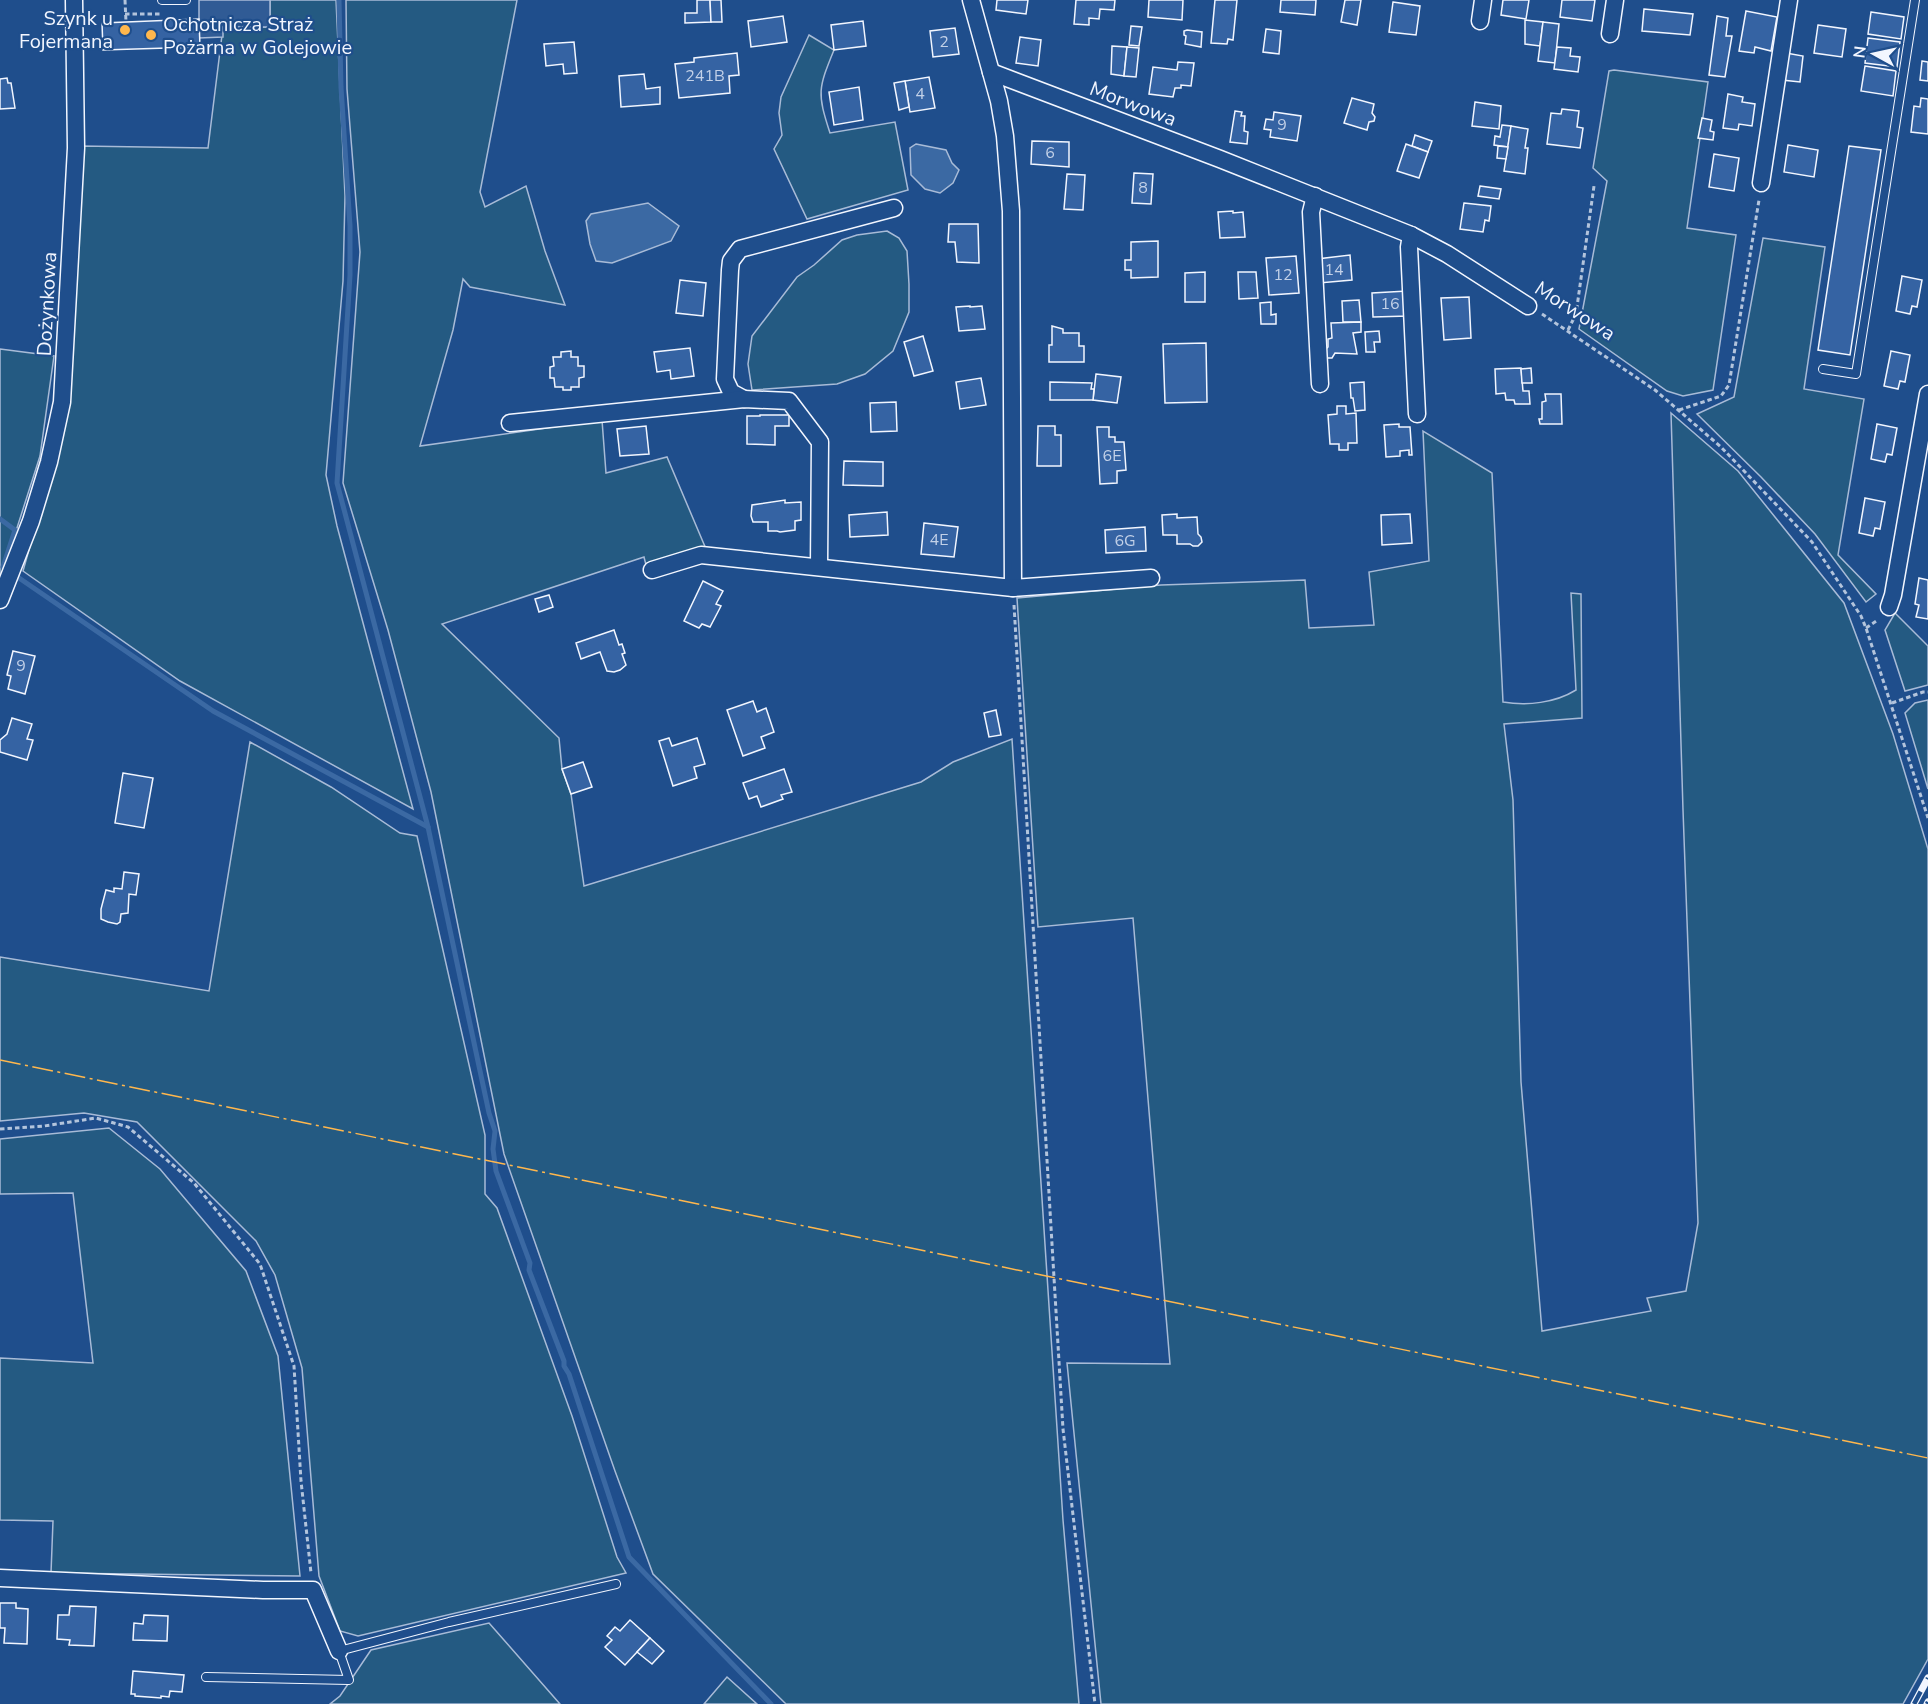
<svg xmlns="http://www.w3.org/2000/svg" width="1928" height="1704" font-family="'Nunito Sans',sans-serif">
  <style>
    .green { fill: #245a82; stroke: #a8bbd7; stroke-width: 1.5 }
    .parking { fill: #305b95; stroke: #a8bbd7; stroke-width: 1.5 }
    .water { fill: #3b69a3; stroke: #a8bbd7; stroke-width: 1.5 }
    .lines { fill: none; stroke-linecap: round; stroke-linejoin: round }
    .stream { stroke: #3b69a3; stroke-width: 5 }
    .building { fill: #3563a3; stroke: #f2f6ff; stroke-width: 1.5 }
    .service-casing { stroke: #f2f6ff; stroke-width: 10 }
    .minor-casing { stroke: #f2f6ff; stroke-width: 19 }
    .path { stroke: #b3c4dc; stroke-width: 3; stroke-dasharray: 4.5 3; stroke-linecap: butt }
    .service { stroke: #1f4e8c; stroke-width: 8 }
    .minor { stroke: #1f4e8c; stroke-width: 16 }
    .rail-casing { stroke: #f2f6ff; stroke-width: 7 }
    .rail { stroke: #1f4e8c; stroke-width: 4.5; stroke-dasharray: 14; stroke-linecap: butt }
    .power { stroke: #ffb74d; stroke-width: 1.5; stroke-dasharray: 21 4.5 3 4.5; stroke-linecap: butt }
    .poi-dot { fill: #ffb74d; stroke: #1f4e8c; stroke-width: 2 }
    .labels { text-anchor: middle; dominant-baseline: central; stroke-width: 4.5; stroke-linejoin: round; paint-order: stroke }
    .number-label { font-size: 16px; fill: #c3d1e8 }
    .poi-label { font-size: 20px; fill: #f2f6ff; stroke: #1f4e8c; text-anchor: end }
    .street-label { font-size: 20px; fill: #f2f6ff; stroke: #1f4e8c }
  </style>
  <rect width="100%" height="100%" fill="#1f4e8c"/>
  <g class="green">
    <path d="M270,0h66l9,196 -2,85 -17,194 11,51 76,283 -233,-128 -157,-110 45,-160 13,-265 127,2 15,-121h47z"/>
    <path d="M346,0h171l-37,192 5,15 41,-21 19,65 20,54 -95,-18 -7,-8 -10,51 -33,116 182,-26 4,53 61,-16 39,92 -60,16 -2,-8 -202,67 117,114 3,31 9,25 13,92 337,-104 32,-20 59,-23 51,781 16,184h-293l-133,-130 -38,-103 -111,-317 -73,-362 -43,-162 -45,-147 17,-231 -13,-163z"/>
    <path d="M809,35l25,15c-16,39 -17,43 -4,83l65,-11 13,68 -101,29 -33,-70 8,-14 -3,-22 2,-16z"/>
    <path d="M1614,70l94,12 -21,146 49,7 -23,155 -30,6 -16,-5 -88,-62 28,-148 -14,-13 16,-97z"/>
    <path d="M887,231l12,7 8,13 2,33v28l-16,39 -28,23 -28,10 -85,6 -4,-26 4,-28 45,-59 17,-12 28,-25 15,-5z"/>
    <path d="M1763,238l62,9 -21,142 60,10 -26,156 38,39 -10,8 -51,-68 -54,-57 -64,-63 37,-17z"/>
    <path d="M0,349l54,7 -14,100 -40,125z"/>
    <path d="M1671,413l67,58 106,132 49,131 35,115v810l-25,45h-802l-34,-341 103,1 -37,-446 -95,9 -21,-329 144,-13 144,-5 4,48 65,-3 -5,-53 60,-11 -6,-130 69,42 11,229c24,4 52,1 73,-12l-5,-97 10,1 1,124 -78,6 9,76 8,282 21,249 109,-20 -4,-13 39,-7 12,-68 -15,-413z"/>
    <path d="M1895,613l33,33v39l-23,6 -20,-61z"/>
    <path d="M1928,700v89l-23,-76 10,-10z"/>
    <path d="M250,742l81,45 69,46 17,3 68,299v59l12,14 75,208 45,141 9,16 -268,63 -18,-5 -21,-55 -17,-208 -27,-93 -19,-34 -119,-119 -53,-9 -84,8v-164l209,34z"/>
    <path d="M109,1128l51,41 86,102 32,85 22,220 -249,-3 2,-52 -53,-1v-162l93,5 -20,-170 -73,1v-55z"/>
    <path d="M489,1623l71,81h-230l10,-8 31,-46z"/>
    <path d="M727,1677l30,27h-53z"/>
  </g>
  <path class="parking" d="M199,0h71v27h-47v10l-24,1z"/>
  <g class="water">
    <path d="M916,144l30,6 6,13 7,7 -6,13 -13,10 -15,-4 -14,-14 -1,-27z"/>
    <path d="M648,203l31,23 -8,15 -59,22 -16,-2 -6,-17 -4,-23 5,-7z"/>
  </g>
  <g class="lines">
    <g class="stream">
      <path d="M339,0l2,87 9,139v49l-13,208 91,344 61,286 6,18 -2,18 3,22 34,92 -1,7 35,91v5l5,8 60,183 142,147"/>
      <path d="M0,519l15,11 -12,37 210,144 215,116"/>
    </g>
  </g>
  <g class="building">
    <path d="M697,0h13l1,22 -26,1v-10h12z"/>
    <path d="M710,0h11l1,22h-11z"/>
    <path d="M997,0h31l-2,14 -30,-4z"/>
    <path d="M1076,0h39l-1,10 -14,-1 -1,10 -10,-1v7l-15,-1z"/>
    <path d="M1149,0h34l-1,20 -34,-3z"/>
    <path d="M1215,0h22l-4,40 -5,-1 -1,5 -16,-1z"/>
    <path d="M1281,0h35l-1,15 -35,-3z"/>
    <path d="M1345,0h16l-4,25 -16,-3z"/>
    <path d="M1503,0h26l-3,19 -25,-4z"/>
    <path d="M1562,0h33l-3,21 -32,-4z"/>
    <path d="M1393,2l27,4 -4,29 -27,-3z"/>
    <path d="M1644,9l49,5 -3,21 -48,-4z"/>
    <path d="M1746,11l31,6 -6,34 -16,-4 -1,6 -15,-2z"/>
    <path d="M1871,12l33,5 -3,22 -33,-5z"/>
    <path d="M783,16l4,26 -36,5 -3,-26z"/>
    <path d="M1717,16l11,2 -2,18h6l-7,41 -16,-2z"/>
    <path d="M199,19l1,28 -97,3 -1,-27z"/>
    <path d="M1525,20l18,2 -3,24 -15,-2z"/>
    <path d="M863,21l3,25 -32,4 -3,-25z"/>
    <path d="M1543,22l16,2 -4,39 -17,-2z"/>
    <path d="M1818,25l28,4 -4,28 -28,-4z"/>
    <path d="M1131,26l11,1 -3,19 -10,-1z"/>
    <path d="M955,28l4,26 -26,3 -3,-26z"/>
    <path d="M1266,29l15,2 -2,23 -16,-2z"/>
    <path d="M1187,30l15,2 -1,15 -16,-3 1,-8 -2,-1v-4z"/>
    <path d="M1020,37l21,3 -3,26 -22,-3z"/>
    <path d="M1868,38l32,4 -3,25 -32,-4z"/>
    <path d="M574,42l3,31 -13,1 -1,-10 -17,2 -2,-22z"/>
    <path d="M1112,46l15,1 -3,29 -13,-2z"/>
    <path d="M1127,47l12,1 -3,29 -12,-1z"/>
    <path d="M1557,47l14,1 -1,8 10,1 -2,15 -24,-3z"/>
    <path d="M737,53l2,22 -10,1 1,17 -51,5 -4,-34 19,-2v-4z"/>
    <path d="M1786,53l17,3 -3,26 -18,-2z"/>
    <path d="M1922,61l6,1v19l-8,-1z"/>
    <path d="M1178,62l16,1 -3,23 -10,-1v3h-6l-2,9 -24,-3 4,-27 24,3z"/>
    <path d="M1865,66l31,5 -3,25 -32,-5z"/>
    <path d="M644,74l2,15 14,-2v17l-39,3 -2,-31z"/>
    <path d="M929,77l6,31 -25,4 -5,-31z"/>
    <path d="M7,78l1,5h3l4,25 -15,1v-30z"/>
    <path d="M905,81l4,26 -10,3 -5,-27z"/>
    <path d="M859,87l4,33 -29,5 -5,-33z"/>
    <path d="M1728,94l15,3 -1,5 13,2 -3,22 -13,-2 -1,6 -15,-2z"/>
    <path d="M1352,98l22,6 -2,9 3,4 -1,4 -5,1 -2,8 -23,-7z"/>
    <path d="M1921,98l7,1v35l-17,-2 3,-26 6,1z"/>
    <path d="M1475,102l26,4 -2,23 -27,-3z"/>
    <path d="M1562,109l17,2 -2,16 6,1 -3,20 -33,-4 4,-31 10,1z"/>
    <path d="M1235,111l7,1 -1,4h4l-1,15 4,1 -1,12 -17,-2z"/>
    <path d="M1274,112l27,4 -4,25 -27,-4 1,-7 -7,-1 2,-10 7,1z"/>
    <path d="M1702,118l10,2 -2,11 4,1 -1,8 -15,-2z"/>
    <path d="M1502,125l9,1 -3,21 -14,-2 1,-9 5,1z"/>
    <path d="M1511,126l17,3 -3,19h3l-3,26 -21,-3z"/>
    <path d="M1415,135l17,6 -4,11 -16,-6z"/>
    <path d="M1032,141l37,1v25l-38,-3z"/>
    <path d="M1406,144l22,8 -9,26 -22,-7z"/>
    <path d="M1788,145l30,5 -4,27 -30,-5z"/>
    <path d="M1498,146l10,1 -2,12 -9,-1z"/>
    <path d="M1849,146l32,4 -31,205 -32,-5z"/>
    <path d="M1714,154l25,4 -5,33 -25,-4z"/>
    <path d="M1134,173l19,1 -2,30 -19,-1z"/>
    <path d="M1067,174l18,1 -2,35 -19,-1z"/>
    <path d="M1480,186l21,3 -2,10 -21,-3z"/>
    <path d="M1464,203l27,3 -2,15 -4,-1 -2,12 -23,-3z"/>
    <path d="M1233,211v2l10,-1 2,25 -25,1 -2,-26z"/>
    <path d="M949,224h29l1,39 -22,-1 -2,-20h-7z"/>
    <path d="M1158,241v36l-27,1v-8h-6v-10h6v-18z"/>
    <path d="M1350,255l2,25 -33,3 -2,-24z"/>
    <path d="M1296,256l3,37 -30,2 -3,-37z"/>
    <path d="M1205,272v30h-20v-29z"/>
    <path d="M1238,272h18l2,26 -19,1z"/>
    <path d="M1902,276l20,4 -5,27 -5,-1 -2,8 -14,-3z"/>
    <path d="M680,280l26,3 -3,33 -27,-3z"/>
    <path d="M1407,291l1,25 -35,1 -1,-24z"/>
    <path d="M1469,297l2,41 -27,2 -3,-42z"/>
    <path d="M1359,300l2,22h-18l-1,-21z"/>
    <path d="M1271,302v13l5,-1v10h-15l-1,-21z"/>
    <path d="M970,306v1l12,-1 3,23 -26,2 -3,-24z"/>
    <path d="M1361,322v10l-8,1 4,21 -22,-1 -3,5h-4l-4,-3v-4l4,-4v-8l4,-1 -1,-15z"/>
    <path d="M1052,326l11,3v4h16v13h5v16h-35v-17h3z"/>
    <path d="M1379,331l1,11h-6l1,10h-9l-1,-20z"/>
    <path d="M923,336l10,35 -19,5 -10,-34z"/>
    <path d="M1206,343l1,59 -42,1 -2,-59z"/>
    <path d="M690,348l4,28 -23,3 -1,-9 -13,2 -3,-20z"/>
    <path d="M571,351v6h7v9h6v11l-5,1v9h-8v3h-8v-3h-8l-1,-9h-4v-11l4,-1 -1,-9h8v-5z"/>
    <path d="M1891,351l19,4 -5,27 -5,-1 -2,8 -14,-3z"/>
    <path d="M1521,368l2,23h6l1,13h-15l-1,-4h-8l-1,-7 -9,1 -1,-25z"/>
    <path d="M1531,368l1,15h-10l-1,-14z"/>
    <path d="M1096,374l25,3 -4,26 -24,-3z"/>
    <path d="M981,378l5,27 -26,4 -4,-27z"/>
    <path d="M1050,382l42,1 -1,6h3l-1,11h-43z"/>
    <path d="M1364,382l1,28 -10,1 -2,-13h-2l-1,-15z"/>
    <path d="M1545,394h16l1,30h-22l-1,-5h3v-17l4,-1z"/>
    <path d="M896,402l1,29 -26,1 -1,-29z"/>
    <path d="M1337,406h9v8l10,-1 1,30h-9v7h-9v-6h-9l-2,-29 9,-1z"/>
    <path d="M760,415h29v11h-14v19l-28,-1v-28h13z"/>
    <path d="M1399,424v3h11l2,28h-3v-5l-9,1v5l-14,1 -2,-32z"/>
    <path d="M1877,424l20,4 -5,27 -5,-1 -2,8 -14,-3z"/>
    <path d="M646,426l3,28 -29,2 -3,-27z"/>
    <path d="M1038,426h17v9h6v31h-24z"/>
    <path d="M1097,427h12v10h6v5h9l2,28 -9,1v12l-17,1z"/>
    <path d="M844,461l39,1v24l-40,-1z"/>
    <path d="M1865,498l20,4 -5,27 -5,-1 -2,8 -14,-3z"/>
    <path d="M785,500v3l16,-1v18l-6,1v9l-15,2 -3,-1h-9v-9h-15l-2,-6 1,-11z"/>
    <path d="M887,512l1,23 -38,2 -1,-22z"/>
    <path d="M1177,514v4l20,-1 1,17 3,3 1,5 -4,4h-5l-3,-2h-13v-9h-14l-1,-20z"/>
    <path d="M1410,514l2,29 -30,2 -1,-30z"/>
    <path d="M924,523l34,4 -4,30 -33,-3z"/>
    <path d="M1145,527l1,24 -40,2 -1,-23z"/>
    <path d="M1919,578l9,2v39l-12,-2 3,-12 -4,-1z"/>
    <path d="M703,581l20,10 -7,13 5,2 -11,21 -8,-3 -3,4 -15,-7z"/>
    <path d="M549,595l4,12 -14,5 -4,-13z"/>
    <path d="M614,630l5,15 3,-1 3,9 -3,1 4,11 -6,5 -6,2 -7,-1 -7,-19 -19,7 -5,-16z"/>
    <path d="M13,651l22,5 -10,38 -17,-5 3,-13 -4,-1z"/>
    <path d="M753,701l4,11 9,-4 8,24 -13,5 4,11 -22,8 -16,-46z"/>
    <path d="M996,710l5,25 -12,2 -5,-24z"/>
    <path d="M12,718l20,6 -5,15 6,1 -6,20 -27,-8v-12l7,-6z"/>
    <path d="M669,738l3,8 25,-8 8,26 -11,3 3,11 -24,8 -14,-45z"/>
    <path d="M583,762l9,25 -21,7 -9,-25z"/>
    <path d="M784,769l8,23 -11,3 2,4 -22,8 -4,-11 -8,3 -6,-16z"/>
    <path d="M123,773l30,5 -9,50 -29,-5z"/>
    <path d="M124,872l15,2 -3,21 -7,-1 -1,19 -7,1 -1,8 -3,2 -9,-2 -7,-3v-10l5,-19 8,2v-4l8,1z"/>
    <path d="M0,1603h16v5l12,1 -1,35 -23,-1 1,-15h-5z"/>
    <path d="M70,1606l26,1 -2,39 -25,-1 1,-5 -13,-1 1,-24h11z"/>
    <path d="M144,1615l24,1 -1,25 -34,-1 1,-17 9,1z"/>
    <path d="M630,1620l20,18 -25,27 -20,-18 7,-7 -5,-4 8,-9 5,4z"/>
    <path d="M650,1638l14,13 -12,13 -15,-12z"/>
    <path d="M133,1671l51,4 -2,17 -12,-1 -1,6 -8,-1v2l-26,-2v-2h-4z"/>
  </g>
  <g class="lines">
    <g class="service-casing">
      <g id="service">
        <path d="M162,0h24"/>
        <path d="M1823,369l33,5 59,-374"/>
        <path d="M206,1677l143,3 -10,-29 110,-29 167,-38"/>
      </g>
    </g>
    <g class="minor-casing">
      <g id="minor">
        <path d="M971,0l28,101 6,35 6,75 2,377"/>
        <path d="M1480,21l3,-21"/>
        <path d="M1610,34l5,-34"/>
        <path d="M991,72l229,87 191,76 36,19 81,52"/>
        <path d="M1761,183l28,-183"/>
        <path d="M1315,196l-4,16 9,172"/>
        <path d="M1411,235l-2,12 8,167"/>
        <path d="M744,399l-13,-7 -6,-13 5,-109 1,-9 9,-12 154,-41"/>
        <path d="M510,423l234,-24 45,2 31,41 -1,124"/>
        <path d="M652,570l49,-15 312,33 138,-10"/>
        <path d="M0,600l31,-79 18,-59 13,-60 14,-254 -2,-148"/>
        <path d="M1889,607l4,-12 35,-201"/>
        <path d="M0,1578l263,12h50l26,61"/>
      </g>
    </g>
    <g class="path">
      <path d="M125,0l1,22"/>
      <path d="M125,14h35"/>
      <path d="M1542,314l113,76 66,57 91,95 49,74 5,12 62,190"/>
      <path d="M1568,330l8,-16 18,-128"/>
      <path d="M1679,410l42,-14 8,-11 30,-185"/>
      <path d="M1014,605l49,824 32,275"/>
      <path d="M1866,628l12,-8"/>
      <path d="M1892,703l31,-11h5"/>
      <path d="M0,1129l44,-3 52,-8 32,9 66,56 66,81 34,102 7,115 10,92"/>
    </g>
    <use href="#service" class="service"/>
    <use href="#minor" class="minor"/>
    <g class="rail-casing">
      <g id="rail">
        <path d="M1914,1704l14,-26"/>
        <path d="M1927,1704l1,-2"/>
      </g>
    </g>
    <use href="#rail" class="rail"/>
    <path class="power" d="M0,1060l1928,398"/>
  </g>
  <g class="poi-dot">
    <circle cx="125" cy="30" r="6"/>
    <circle cx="151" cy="35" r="6"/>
  </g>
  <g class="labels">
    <g class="number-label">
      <text x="944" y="42">2</text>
      <text x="705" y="76">241B</text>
      <text x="920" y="94">4</text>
      <text x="1282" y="125">9</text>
      <text x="1050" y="153">6</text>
      <text x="1143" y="188">8</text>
      <text x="1334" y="270">14</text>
      <text x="1283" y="275">12</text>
      <text x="1390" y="304">16</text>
      <text x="1112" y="456">6E</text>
      <text x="939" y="540">4E</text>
      <text x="1125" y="541">6G</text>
      <text x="21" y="666">9</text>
    </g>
    <g class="poi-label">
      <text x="113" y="18">Szynk u<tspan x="113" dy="23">Fojermana</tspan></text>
      <text x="163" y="24" text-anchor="start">Ochotnicza Straż<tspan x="163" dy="23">Pożarna w Golejowie</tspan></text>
    </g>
    <g class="street-label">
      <text transform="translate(1133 104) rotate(21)">Morwowa</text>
      <text transform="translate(47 304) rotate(-87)">Dożynkowa</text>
      <text transform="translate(1575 311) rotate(33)">Morwowa</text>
    </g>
  </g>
  <g transform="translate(1874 54) rotate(278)" stroke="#1f4e8c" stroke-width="4.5" paint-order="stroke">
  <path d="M0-4.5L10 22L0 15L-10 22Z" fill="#f2f6ff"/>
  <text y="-9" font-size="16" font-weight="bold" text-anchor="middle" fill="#f2f6ff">N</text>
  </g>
</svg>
